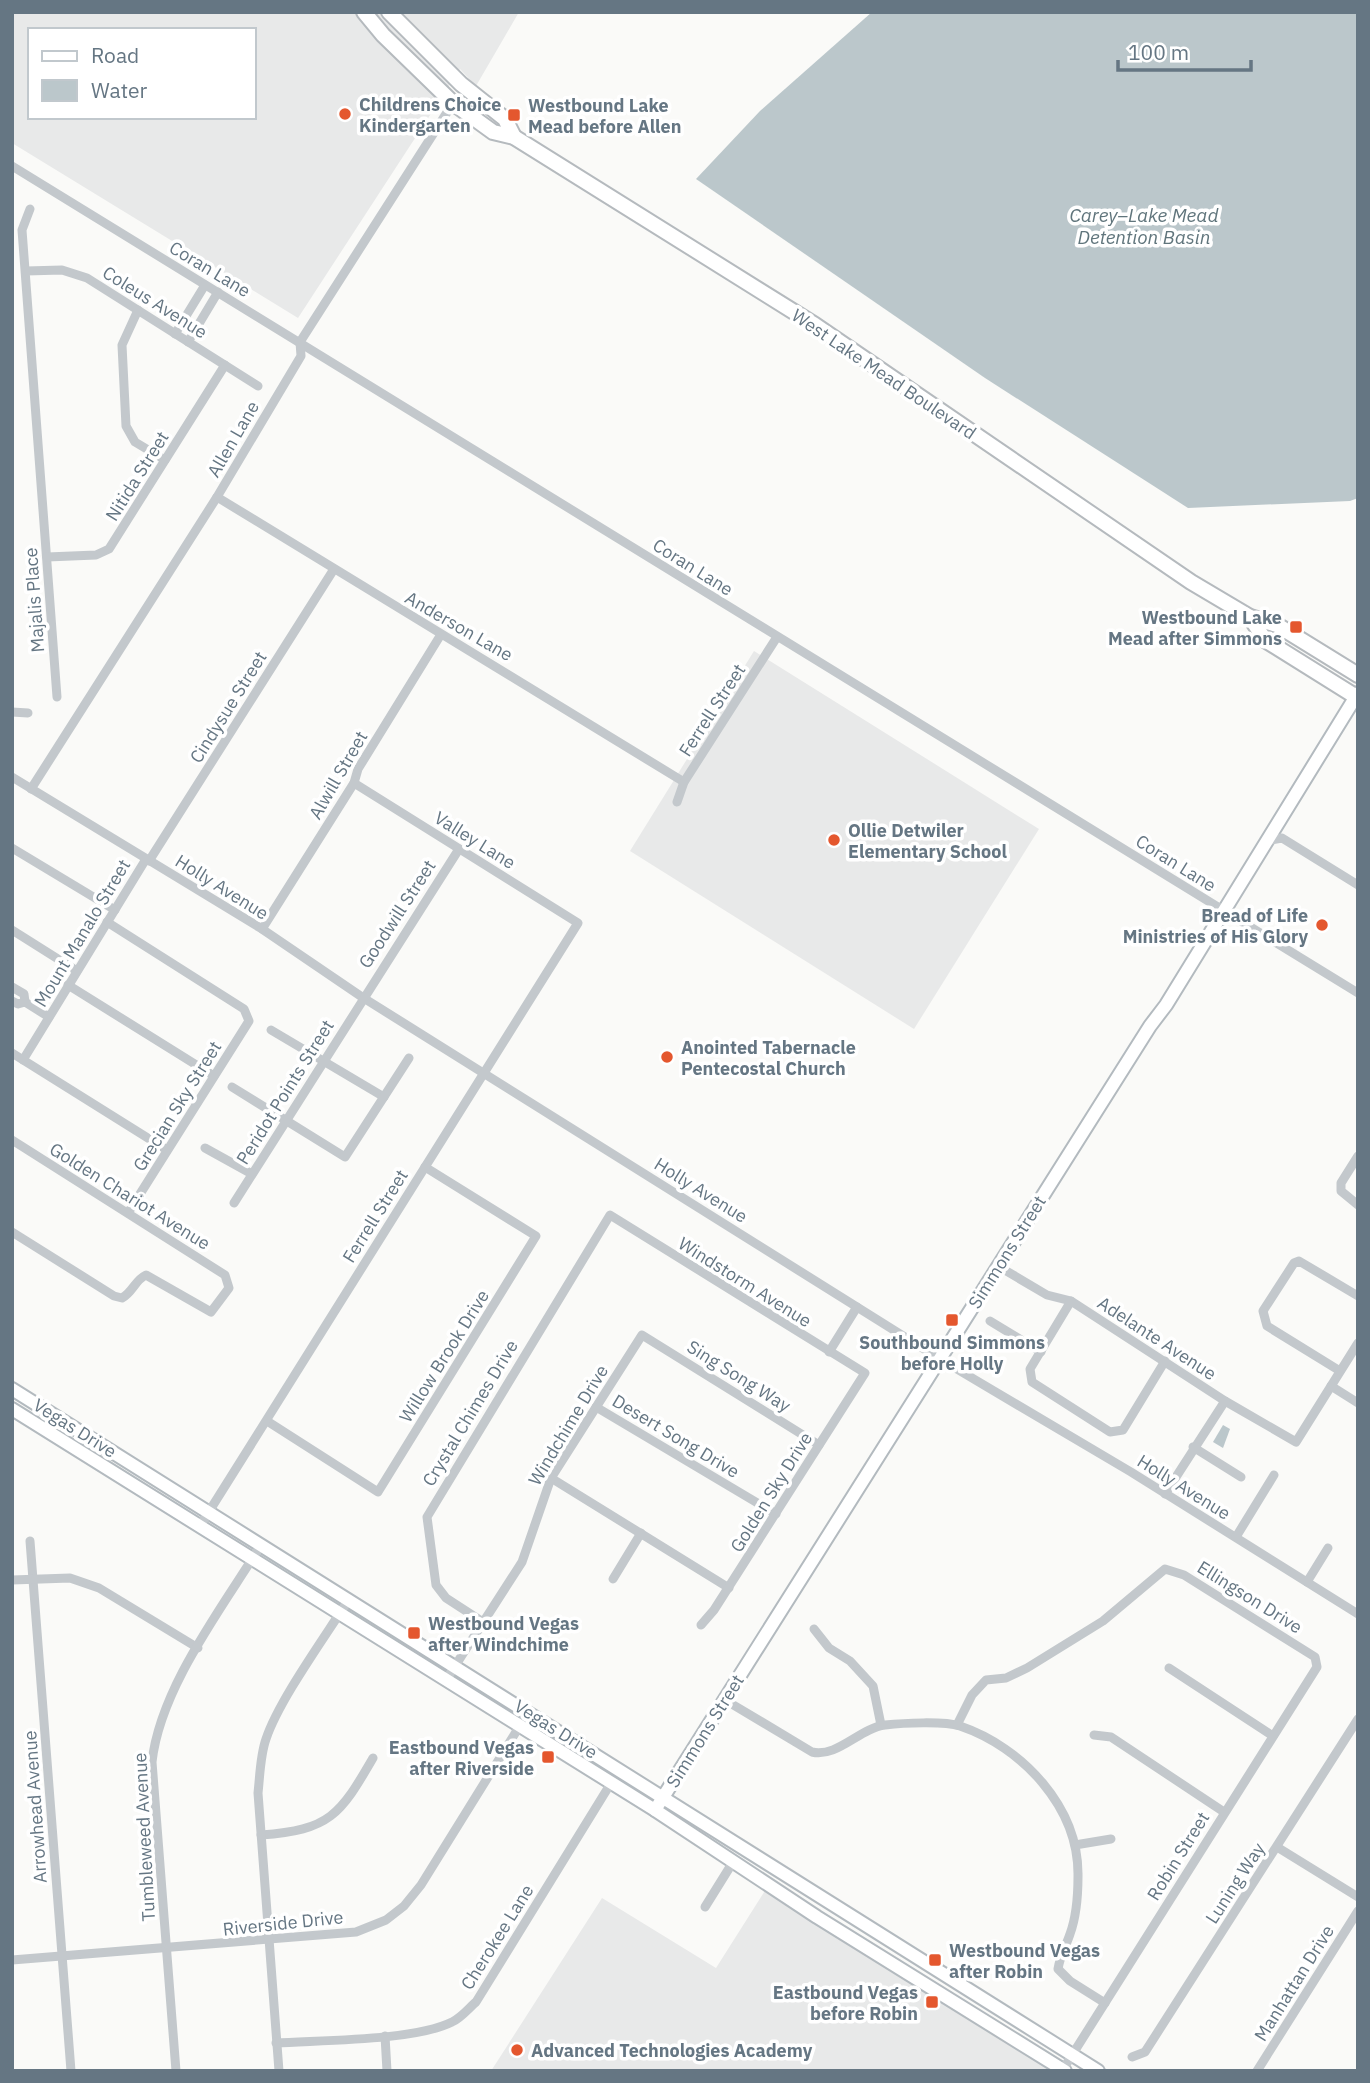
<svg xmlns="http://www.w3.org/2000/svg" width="1370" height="2083" font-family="'IBM Plex Sans',sans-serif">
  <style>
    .built { fill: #e8e9e9; fill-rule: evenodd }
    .water { fill: #bbc7cb }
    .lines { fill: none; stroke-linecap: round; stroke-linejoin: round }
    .secondary-casing { stroke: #b3babf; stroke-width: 16 }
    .primary-casing { stroke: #b5babe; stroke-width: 18 }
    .minor { stroke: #c3c8cc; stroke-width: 9 }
    .secondary { stroke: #fff; stroke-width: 12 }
    .primary { stroke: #fff; stroke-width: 14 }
    .poi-dot { fill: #e4572e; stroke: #fff; stroke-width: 2.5 }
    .labels { text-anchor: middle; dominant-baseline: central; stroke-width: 7; stroke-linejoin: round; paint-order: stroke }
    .poi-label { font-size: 18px; font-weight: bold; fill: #657683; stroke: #fff; text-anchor: start }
    .street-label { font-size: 18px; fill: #657683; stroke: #fff }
    .water-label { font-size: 19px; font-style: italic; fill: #60757c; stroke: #fff }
  </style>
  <rect width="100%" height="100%" fill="#fafaf8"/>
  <g class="built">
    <path d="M12,12h507l-43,74 -16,-17 -162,249 -286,-175zM30,30h224v87h-224z"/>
    <path d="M754,651l285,178 -125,200 -284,-178z"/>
    <path d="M768,1886l294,185h-571l111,-173 114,70z"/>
  </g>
  <g class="water">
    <path d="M872,12h486v486l-8,3 -162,7 -203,-130 -289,-199 64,-68z"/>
    <path d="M1223,1425l7,4 -7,19 -10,-6z"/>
  </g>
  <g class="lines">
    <g class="secondary-casing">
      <g id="secondary">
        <path d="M12,1389l1086,682"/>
        <path d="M12,1409l643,401 162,107 248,154"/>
        <path d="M655,1810l495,-784 16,-21 192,-312"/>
      </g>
    </g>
    <g class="primary-casing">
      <g id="primary">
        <path d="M364,12l19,23 70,68 40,29 21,5 301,188 376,257 59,35 27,8 81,50"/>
        <path d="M389,12l72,72 44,35 9,18"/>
        <path d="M1250,617l15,23 93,58"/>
      </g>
    </g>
    <g class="minor">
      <path d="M12,166l1346,827"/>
      <path d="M30,209l-8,21 35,467"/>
      <path d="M26,271l36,-1 25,8 171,108"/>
      <path d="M138,310l-16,35 4,81 9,16 30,18"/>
      <path d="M175,334l30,-49"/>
      <path d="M188,342l30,-50"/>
      <path d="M217,497l467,285"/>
      <path d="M47,557l49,-2 13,-6 116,-184"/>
      <path d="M12,712l16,1"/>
      <path d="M12,777l250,152 100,68 578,362 191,113 227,142"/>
      <path d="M31,789l186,-292 84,-141 -1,-14 153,-239"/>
      <path d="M677,802l7,-20 93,-145"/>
      <path d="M1266,841l16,-3 76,47"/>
      <path d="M12,848l103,62"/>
      <path d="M149,861l185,-292"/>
      <path d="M107,922l137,87 5,12 -121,192"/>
      <path d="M262,929l92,-146 4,-14 82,-133"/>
      <path d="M12,930l65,41"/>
      <path d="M68,985l146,91"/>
      <path d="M12,987l12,7 1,8"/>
      <path d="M12,1001l6,3 7,-2 24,15"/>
      <path d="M271,1030l113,67"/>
      <path d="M12,1053l155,97"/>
      <path d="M23,1060l123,-201"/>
      <path d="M232,1087l113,70 64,-99"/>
      <path d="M12,1140l213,135 4,13 -18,24 -65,-37c-11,5 -13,17 -24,23l-8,-2 -102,-64"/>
      <path d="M205,1148l47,26"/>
      <path d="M1358,1156l-17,27v8l17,14"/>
      <path d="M234,1203l225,-354"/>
      <path d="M998,1266l49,29 24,6 154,100 71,41 62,-99"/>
      <path d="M1071,1301l-41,68 2,13 78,50 13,-2 42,-69"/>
      <path d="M990,1321l51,31"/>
      <path d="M829,1352l28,-45"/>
      <path d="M1340,1371l-73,-45 -4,-15 31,-48 5,-2 59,35"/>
      <path d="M1331,1386l27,17"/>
      <path d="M596,1407l180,107"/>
      <path d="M267,1421l111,71 158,-256 -111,-69"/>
      <path d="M1193,1447l48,30"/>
      <path d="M551,1478l178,110"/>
      <path d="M1165,1494l60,-93"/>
      <path d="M200,1526l378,-603 -224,-140"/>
      <path d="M1236,1537l38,-62"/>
      <path d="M30,1541l41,530"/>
      <path d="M613,1579l28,-46"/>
      <path d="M12,1580l58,-2 29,10 99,60"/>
      <path d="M1307,1582l21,-34"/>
      <path d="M483,1622l-37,-24 -10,-13 -9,-68 183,-302 255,158 -151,237 -13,15"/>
      <path d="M814,1629l15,19 21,13 23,25 8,39"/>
      <path d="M1169,1668l104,68"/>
      <path d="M446,1680l76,-118 29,-84 91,-143 177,110"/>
      <path d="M725,1700l87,52c25,6 48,-24 73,-27 18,-2 59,-4 75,1 62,21 119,81 118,150 0,19 -1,39 -8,58 -4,12 -10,22 -12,35l12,12 35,22"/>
      <path d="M957,1725l15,-30 14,-15 20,-2 21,-10 76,-47 62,-52 19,6 131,82 2,10 -255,404"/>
      <path d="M1094,1735l17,2 113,75"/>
      <path d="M261,1835c69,-5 79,-20 112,-77"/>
      <path d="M1075,1845l36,-6"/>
      <path d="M1277,1847l81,50"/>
      <path d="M705,1907l28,-45"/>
      <path d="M12,1960l344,-28 30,-12 18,-14 17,-21 108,-174"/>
      <path d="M385,2036l2,35"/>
      <path d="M276,2043c44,-3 138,-2 176,-21 9,-4 17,-14 24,-20l135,-219"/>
      <path d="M1132,2057l13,-5 213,-333"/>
      <path d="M176,2071l-24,-309c8,-74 70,-154 109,-217"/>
      <path d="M279,2071l-21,-278c2,-17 2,-37 8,-54 13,-39 59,-102 83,-140"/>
      <path d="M1257,2071l101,-160"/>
    </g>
    <use href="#secondary" class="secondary"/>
    <use href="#primary" class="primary"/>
  </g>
  <g class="poi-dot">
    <circle cx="345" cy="114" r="7"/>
    <rect x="507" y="108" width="14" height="14" rx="3.5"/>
    <rect x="1289" y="620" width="14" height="14" rx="3.5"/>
    <circle cx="834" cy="840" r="7"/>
    <circle cx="1322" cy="925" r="7"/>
    <circle cx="667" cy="1057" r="7"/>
    <rect x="945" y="1313" width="14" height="14" rx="3.5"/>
    <rect x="407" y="1626" width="14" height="14" rx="3.5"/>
    <rect x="541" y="1750" width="14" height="14" rx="3.5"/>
    <rect x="928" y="1953" width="14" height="14" rx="3.5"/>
    <rect x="925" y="1995" width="14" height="14" rx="3.5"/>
    <circle cx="517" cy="2050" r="7"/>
  </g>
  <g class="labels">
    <g class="poi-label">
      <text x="359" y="104">Childrens Choice<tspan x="359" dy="21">Kindergarten</tspan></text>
      <text x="528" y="105">Westbound Lake<tspan x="528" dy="21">Mead before Allen</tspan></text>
      <text x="1282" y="617" text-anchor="end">Westbound Lake<tspan x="1282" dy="21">Mead after Simmons</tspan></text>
      <text x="848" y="830">Ollie Detwiler<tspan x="848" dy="21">Elementary School</tspan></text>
      <text x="1308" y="915" text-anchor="end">Bread of Life<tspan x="1308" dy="21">Ministries of His Glory</tspan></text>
      <text x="681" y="1047">Anointed Tabernacle<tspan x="681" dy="21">Pentecostal Church</tspan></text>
      <text x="952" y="1342" text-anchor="middle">Southbound Simmons<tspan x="952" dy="21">before Holly</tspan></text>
      <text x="428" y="1623">Westbound Vegas<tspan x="428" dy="21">after Windchime</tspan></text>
      <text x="534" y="1747" text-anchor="end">Eastbound Vegas<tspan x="534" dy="21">after Riverside</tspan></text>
      <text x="949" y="1950">Westbound Vegas<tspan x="949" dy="21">after Robin</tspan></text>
      <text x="918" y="1992" text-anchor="end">Eastbound Vegas<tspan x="918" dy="21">before Robin</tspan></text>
      <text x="531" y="2050">Advanced Technologies Academy</text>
    </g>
    <g class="street-label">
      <text transform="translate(210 269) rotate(31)">Coran Lane</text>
      <text transform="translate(155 302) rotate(32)">Coleus Avenue</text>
      <text transform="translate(884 374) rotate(34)">West Lake Mead Boulevard</text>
      <text transform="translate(233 439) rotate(-60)">Allen Lane</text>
      <text transform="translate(137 476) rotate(-58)">Nitida Street</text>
      <text transform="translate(693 567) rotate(32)">Coran Lane</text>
      <text transform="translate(34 600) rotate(-94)">Majalis Place</text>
      <text transform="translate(459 626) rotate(30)">Anderson Lane</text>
      <text transform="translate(228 707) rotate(-58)">Cindysue Street</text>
      <text transform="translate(712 710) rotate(-57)">Ferrell Street</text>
      <text transform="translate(338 775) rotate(-60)">Alwill Street</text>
      <text transform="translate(475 840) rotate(32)">Valley Lane</text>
      <text transform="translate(1176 863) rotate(32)">Coran Lane</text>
      <text transform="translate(222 887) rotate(32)">Holly Avenue</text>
      <text transform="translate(397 914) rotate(-57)">Goodwill Street</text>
      <text transform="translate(82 933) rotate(-59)">Mount Manalo Street</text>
      <text transform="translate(285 1092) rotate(-58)">Peridot Points Street</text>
      <text transform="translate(177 1106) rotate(-58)">Grecian Sky Street</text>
      <text transform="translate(701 1190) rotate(32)">Holly Avenue</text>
      <text transform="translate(130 1196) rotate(32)">Golden Chariot Avenue</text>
      <text transform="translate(375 1216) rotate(-58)">Ferrell Street</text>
      <text transform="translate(1007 1252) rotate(-58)">Simmons Street</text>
      <text transform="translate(745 1282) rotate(32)">Windstorm Avenue</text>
      <text transform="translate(1157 1338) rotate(33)">Adelante Avenue</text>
      <text transform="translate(444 1356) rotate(-58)">Willow Brook Drive</text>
      <text transform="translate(739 1376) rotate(32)">Sing Song Way</text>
      <text transform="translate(470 1413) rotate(-59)">Crystal Chimes Drive</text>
      <text transform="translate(568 1425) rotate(-59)">Windchime Drive</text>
      <text transform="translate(75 1428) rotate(32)">Vegas Drive</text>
      <text transform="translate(676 1436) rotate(31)">Desert Song Drive</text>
      <text transform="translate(1184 1487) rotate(32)">Holly Avenue</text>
      <text transform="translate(771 1492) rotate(-58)">Golden Sky Drive</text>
      <text transform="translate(1250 1597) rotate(32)">Ellingson Drive</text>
      <text transform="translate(556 1729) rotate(32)">Vegas Drive</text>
      <text transform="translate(705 1731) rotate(-58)">Simmons Street</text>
      <text transform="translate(35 1807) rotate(-94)">Arrowhead Avenue</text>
      <text transform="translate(144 1837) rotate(-93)">Tumbleweed Avenue</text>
      <text transform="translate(1178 1856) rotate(-58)">Robin Street</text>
      <text transform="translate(1235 1883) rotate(-57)">Luning Way</text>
      <text transform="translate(283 1923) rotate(-6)">Riverside Drive</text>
      <text transform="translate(497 1937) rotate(-58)">Cherokee Lane</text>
      <text transform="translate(1294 1983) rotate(-58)">Manhattan Drive</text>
    </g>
    <g class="water-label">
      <text x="1144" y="215">Carey–Lake Mead<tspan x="1144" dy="22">Detention Basin</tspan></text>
    </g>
  </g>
  <rect width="1370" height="2083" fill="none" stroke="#657683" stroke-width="28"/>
  <rect x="28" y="28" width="228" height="91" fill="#ffffff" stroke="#c1c8cd" stroke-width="2"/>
  <rect x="42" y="51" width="35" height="10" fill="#ffffff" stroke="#c1c8cd" stroke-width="2"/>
  <text x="91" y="63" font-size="21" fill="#657683">Road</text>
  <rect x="42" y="80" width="35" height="21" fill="#bbc7cb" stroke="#c1c8cd" stroke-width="2"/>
  <text x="91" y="98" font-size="21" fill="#657683">Water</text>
  <path d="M1118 60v10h133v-10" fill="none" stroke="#657683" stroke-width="3.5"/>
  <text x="1128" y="60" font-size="21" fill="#657683" stroke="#ffffff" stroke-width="5" paint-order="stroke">100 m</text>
</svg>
